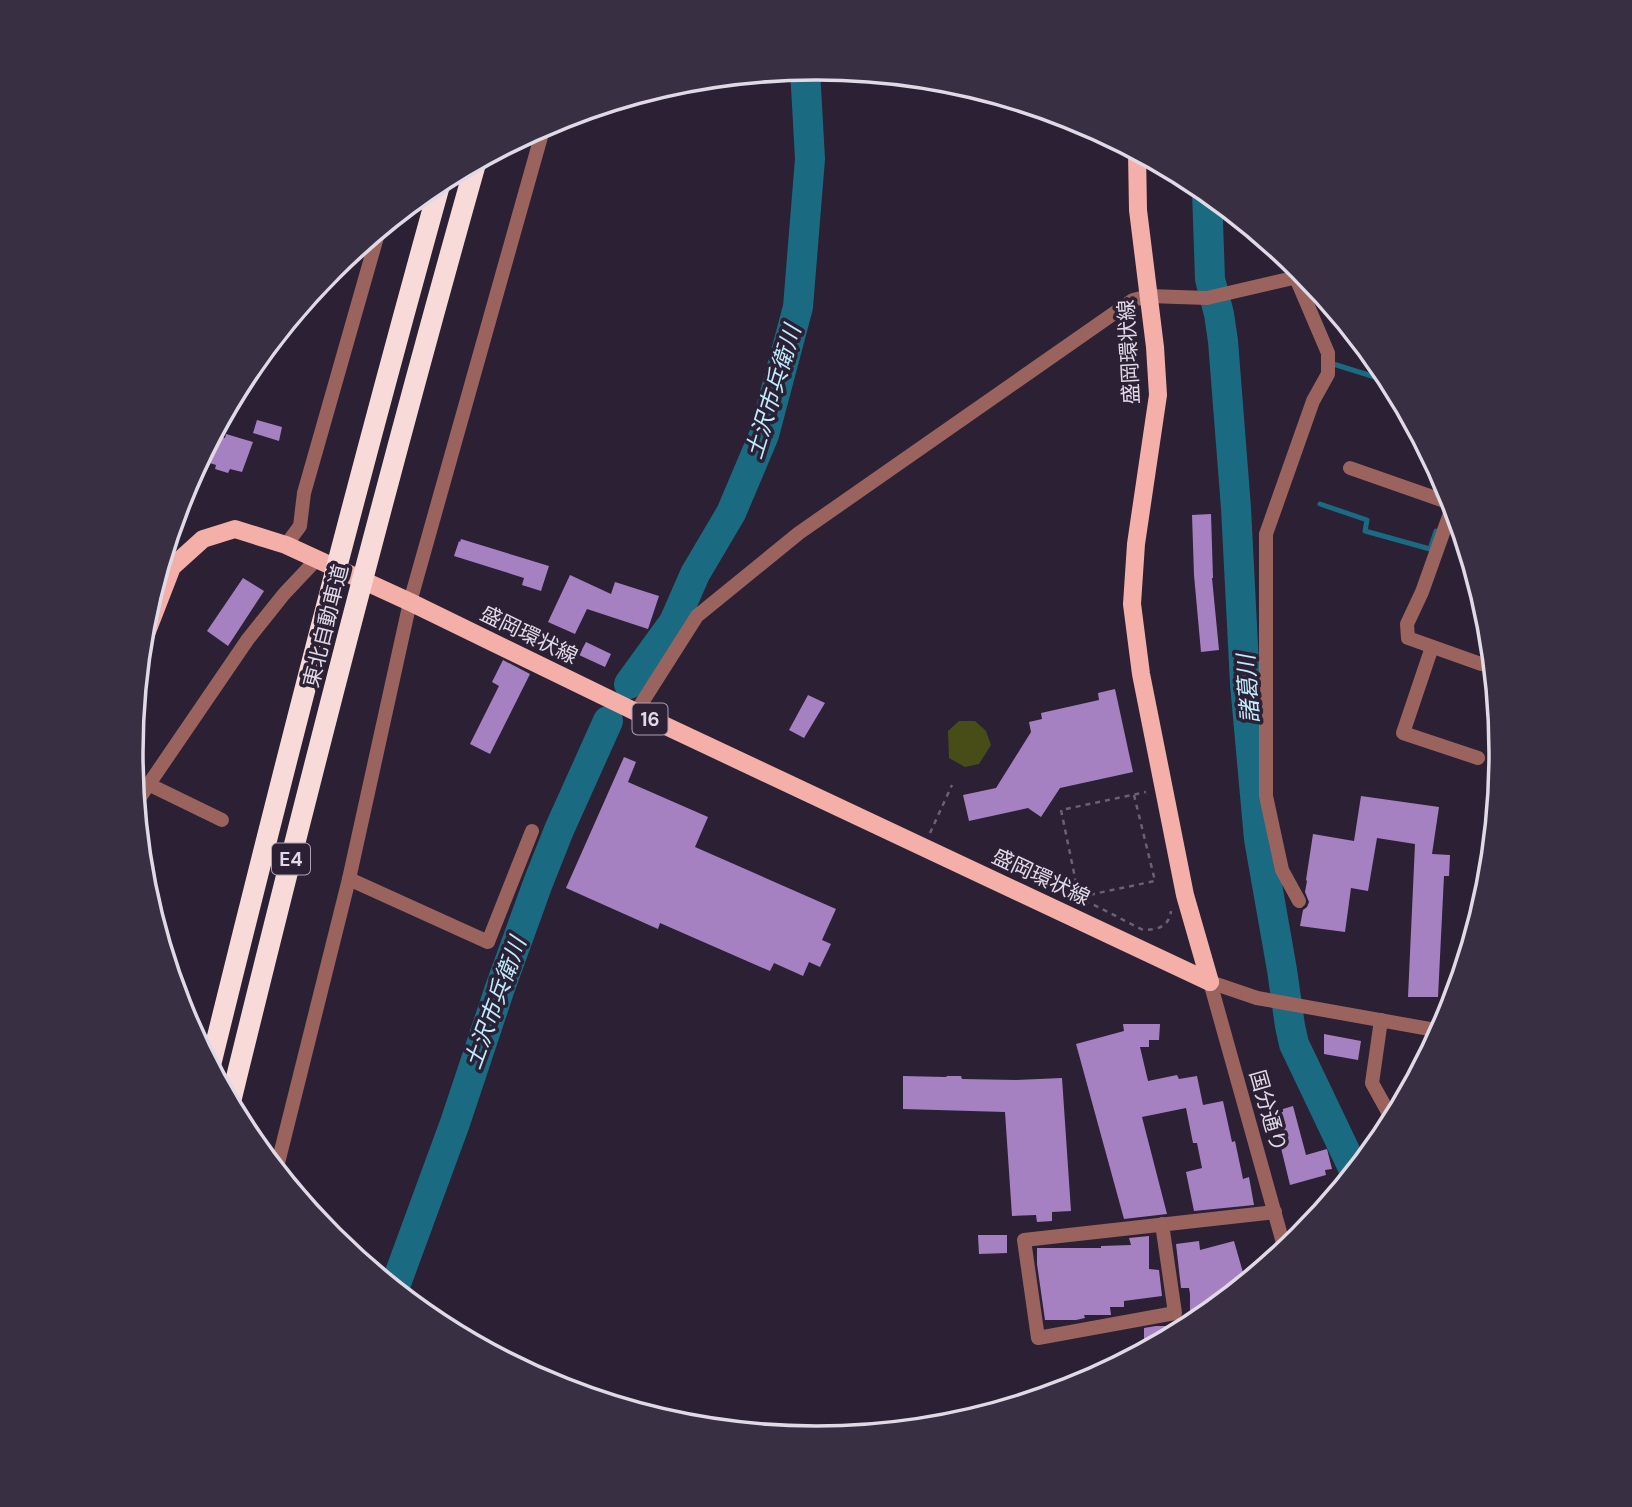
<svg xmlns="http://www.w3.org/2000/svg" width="1632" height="1507" font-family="'DM Sans','Noto Sans JP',sans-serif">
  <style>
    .green { fill: #484d17 }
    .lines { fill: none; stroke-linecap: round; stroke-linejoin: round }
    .stream { stroke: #1a6a81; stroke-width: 5 }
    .river { stroke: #1a6a81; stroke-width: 30 }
    .building { fill: #a681c2 }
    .path { stroke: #6b6173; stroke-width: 2.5; stroke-dasharray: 5 5; stroke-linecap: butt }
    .minor { stroke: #9a635e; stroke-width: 14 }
    .tertiary { stroke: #9a635e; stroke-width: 14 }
    .primary { stroke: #f4afa8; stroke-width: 18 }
    .motorway { stroke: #f8dbd8; stroke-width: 21 }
    .labels { text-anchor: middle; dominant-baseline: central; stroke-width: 7; stroke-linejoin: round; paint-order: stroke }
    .shield { fill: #2b2034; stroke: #aaa2b1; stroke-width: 2 }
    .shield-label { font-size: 19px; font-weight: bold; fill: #e0d9e6 }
    .street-label { font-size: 21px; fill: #e0d9e6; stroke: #2b2034 }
    .water-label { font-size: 23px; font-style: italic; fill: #beecfd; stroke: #2b2034 }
    .rim { fill: none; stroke: #e0d9e6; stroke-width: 3.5 }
  </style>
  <rect width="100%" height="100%" fill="#2b2034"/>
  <path class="green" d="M959,721h16l11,10 5,14 -12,19 -14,3 -16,-9 -1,-27z"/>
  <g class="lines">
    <g class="stream">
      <path d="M1330,363l61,19"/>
      <path d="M1320,504l47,16 -2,11 65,18 6,-18"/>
    </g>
    <g class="river">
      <path d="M1207,192l3,87 9,35 4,27 13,167 9,176 14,155 23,131 8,56 4,18 61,128"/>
      <path d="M629,684l45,-62 21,-48 36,-61 33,-78 34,-128 12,-148 -5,-90"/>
      <path d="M394,1289l61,-166 45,-135 38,-105 21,-53 49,-109"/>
    </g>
  </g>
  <g class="building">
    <path d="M257,420l25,7 -3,14 -26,-8z"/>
    <path d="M213,434l12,4 1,-4 27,8 -11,30 -12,-3 -2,4 -13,-4 1,-4 -16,-5z"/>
    <path d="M1211,514l2,64h-1l7,72 -18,2 -7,-77 -2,-60z"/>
    <path d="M461,539l88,27 -8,25 -19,-6 2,-7 -70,-22 5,-15 1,1z"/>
    <path d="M570,575l41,19 4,-12 44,14 -11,33 -61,-20 -12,25 -27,-12z"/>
    <path d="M243,578l21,13 -36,55 -21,-15z"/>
    <path d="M586,642l25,12 -6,13 -26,-12z"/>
    <path d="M503,660l27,14 -40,80 -20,-10 29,-58 -7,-4z"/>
    <path d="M1115,689l18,83 -73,16 -19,29 -13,-9 -59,13 -6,-26 33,-7 35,-56 -2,-10 13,-3 -1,-6 58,-13 -1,-7z"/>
    <path d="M808,695l17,8 -21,35 -15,-8z"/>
    <path d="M624,757l12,5 -8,20 80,35 -13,30 141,62 -14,31 9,4 -11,23 -11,-5 -6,14 -29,-13 -4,8 -110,-48 -2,6 -92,-41z"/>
    <path d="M1361,796l78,11 -7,47 18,1 -1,21h-5l-6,121h-30l7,-153 -38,-6 -9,53 -17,-3 -6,44 -45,-6 3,-16 4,-3 2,-5 -4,-10 2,-11 -1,-1 7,-46 41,7z"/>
    <path d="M1123,1024h37l-1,16h-10v7h-9l8,34 29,-6 2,4 18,-3 6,29 20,-4 9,41 3,-1 8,38 6,-2 5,28 -60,6 -8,-39 16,-4 -5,-25h-4l-7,-35 -44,9 25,97 -43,5 -48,-175 48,-13z"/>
    <path d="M1324,1034l37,7 -3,19 -34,-6z"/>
    <path d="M903,1076l43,1 1,-1h14l1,3 54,1 46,-2 9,133 -19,1v9l-15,1 -1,-7 -24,1 -7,-104 -102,-3z"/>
    <path d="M1293,1106l13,49 21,-6 5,20 -7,1 1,5 -36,10 -17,-70 10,-3v-3z"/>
    <path d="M978,1235h29v18l-28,1z"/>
    <path d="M1149,1236v33l10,1 3,26 -38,5v6h-14l1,8h-27l1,3 -9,2h-31l-8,-56v-16h64v-2l30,-1 -2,-7z"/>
    <path d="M1199,1241l1,9 34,-9 12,42 -50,40 -40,22h-12v-17l12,-2h34v-32l-1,-6h-8l-5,-44z"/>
  </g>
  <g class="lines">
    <g class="path">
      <path d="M1134,795l21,86 -76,16 -18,-87 85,-18"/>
      <path d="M930,833l22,-48"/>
      <path d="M994,860l22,5 127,65c14,0 26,-3 28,-19"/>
    </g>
    <g class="minor">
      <path d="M1296,278l32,75v21l-15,27 -47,133v262l16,74 17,31"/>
      <path d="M1350,468l103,36"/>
      <path d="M1453,505l-31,87 -15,32 1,14 73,26"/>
      <path d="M286,545l14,-19 4,-33 75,-263"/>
      <path d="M1432,647l-29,86 75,25"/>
      <path d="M636,712l61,-96 102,-83 334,-233 16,-4 58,2 99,-23"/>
      <path d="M148,784l74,36"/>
      <path d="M136,803l112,-164 36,-45 33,-35"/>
      <path d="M349,879l139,63 44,-111"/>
      <path d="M1381,1020l-9,63 21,38"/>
      <path d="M276,1171l73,-292 61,-277 134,-476"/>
      <path d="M1162,1224l13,89 -137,25 -14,-98 251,-28"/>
    </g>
    <g class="tertiary">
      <path d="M1210,982l75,268"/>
      <path d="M1210,982l47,16 184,33"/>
    </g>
    <g class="primary">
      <path d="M1137,152l1,58 17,137 3,48 -22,149 -4,60 9,70 44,221 25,87"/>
      <path d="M141,647l31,-80 31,-28 32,-10 51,16 124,57 226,110 574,270"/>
    </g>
    <g class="motorway">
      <path d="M210,1067c73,-297 149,-592 231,-887"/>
      <path d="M230,1104c77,-315 158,-630 246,-942"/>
    </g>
  </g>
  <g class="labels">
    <g class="shield">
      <rect x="632.5" y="703.5" width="35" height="31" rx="5"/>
      <rect x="272" y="843.5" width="38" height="31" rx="5"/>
    </g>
    <g class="shield-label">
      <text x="650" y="719">16</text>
      <text x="291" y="859">E4</text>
    </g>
    <g class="street-label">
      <text transform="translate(1129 352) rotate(-93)">盛岡環状線</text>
      <text transform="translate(326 626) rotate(-76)">東北自動車道</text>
      <text transform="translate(529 635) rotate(26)">盛岡環状線</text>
      <text transform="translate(1041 877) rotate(25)">盛岡環状線</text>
      <text transform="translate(1268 1111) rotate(74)">国分通り</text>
    </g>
    <g class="water-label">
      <text transform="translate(773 392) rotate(-73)">土沢市兵衛川</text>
      <text transform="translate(1248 689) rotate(-94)">諸葛川</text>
      <text transform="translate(495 1003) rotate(-70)">土沢市兵衛川</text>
    </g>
  </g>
  <path d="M0 0H1632V1507H0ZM143 753a673 673 0 1 1 1346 0a673 673 0 1 1-1346 0Z" fill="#392f42" fill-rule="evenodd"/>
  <path class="rim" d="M143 753a673 673 0 1 1 1346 0a673 673 0 1 1-1346 0Z"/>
</svg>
